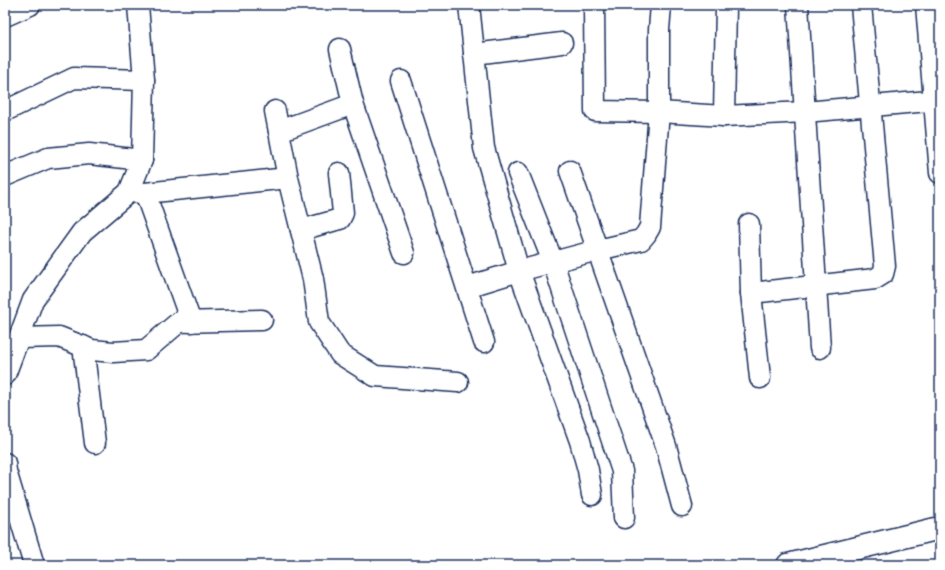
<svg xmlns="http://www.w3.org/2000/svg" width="945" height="570" font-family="Dekko,sans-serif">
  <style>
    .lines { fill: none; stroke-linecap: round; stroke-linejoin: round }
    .minor-casing { stroke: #1b2f5e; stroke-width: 23 }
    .major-casing { stroke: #1b2f5e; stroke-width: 25 }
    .minor { stroke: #fff; stroke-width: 20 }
    .major { stroke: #fff; stroke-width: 22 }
  </style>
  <rect width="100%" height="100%" fill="#fff"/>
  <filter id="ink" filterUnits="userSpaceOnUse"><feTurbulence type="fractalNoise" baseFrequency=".025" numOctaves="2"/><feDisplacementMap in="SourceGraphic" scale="8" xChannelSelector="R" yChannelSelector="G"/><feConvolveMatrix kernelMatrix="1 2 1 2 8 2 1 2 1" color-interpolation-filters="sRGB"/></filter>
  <g filter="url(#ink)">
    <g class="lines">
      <g class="minor-casing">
        <g id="minor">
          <path d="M469,5l15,143 35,123 61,170 8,29 4,25"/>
          <path d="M594,5l1,106 64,1 65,4 81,-4 135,-12"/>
          <path d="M798,5l22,343"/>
          <path d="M926,5l14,168"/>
          <path d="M5,16l25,-11"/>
          <path d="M340,49l13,55 51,149"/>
          <path d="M474,54l88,-11"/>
          <path d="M401,81l83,261"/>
          <path d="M5,111l69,-33 70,2"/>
          <path d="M275,111l13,67 25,101 6,43 21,32 35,22 83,6"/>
          <path d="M724,116l2,-111"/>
          <path d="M279,131l74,-27"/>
          <path d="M570,171l96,275 16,60"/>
          <path d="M518,173l35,89 69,209 2,47"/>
          <path d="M5,176l43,-18 41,-4 53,6"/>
          <path d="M129,192l16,1 143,-15"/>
          <path d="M145,193l46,129"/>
          <path d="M749,224l2,69 9,85"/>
          <path d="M301,230l39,-11 3,-6 -4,-40"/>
          <path d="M467,287l52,-16 79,-21 43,-10 5,-6 4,-7 9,-115v-82l2,-25"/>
          <path d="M751,293l124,-14 8,-5 2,-8 -24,-261"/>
          <path d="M20,338l39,-1 33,13 21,2 33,-2 33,-28 83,-2"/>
          <path d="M83,346l12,97"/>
          <path d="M5,375l28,-75 49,-68 47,-40 13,-32 2,-80 -6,-75"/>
          <path d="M5,463l1,8 28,94"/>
        </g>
      </g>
      <g class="major-casing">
        <path id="major" d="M788,565l152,-37"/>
      </g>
      <use href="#minor" class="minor"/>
      <use href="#major" class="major"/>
    </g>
  </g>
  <rect width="945" height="570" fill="none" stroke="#fff" stroke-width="20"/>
  <rect x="10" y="10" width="925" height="550" fill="none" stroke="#1b2f5e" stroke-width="1.5" filter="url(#ink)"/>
</svg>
